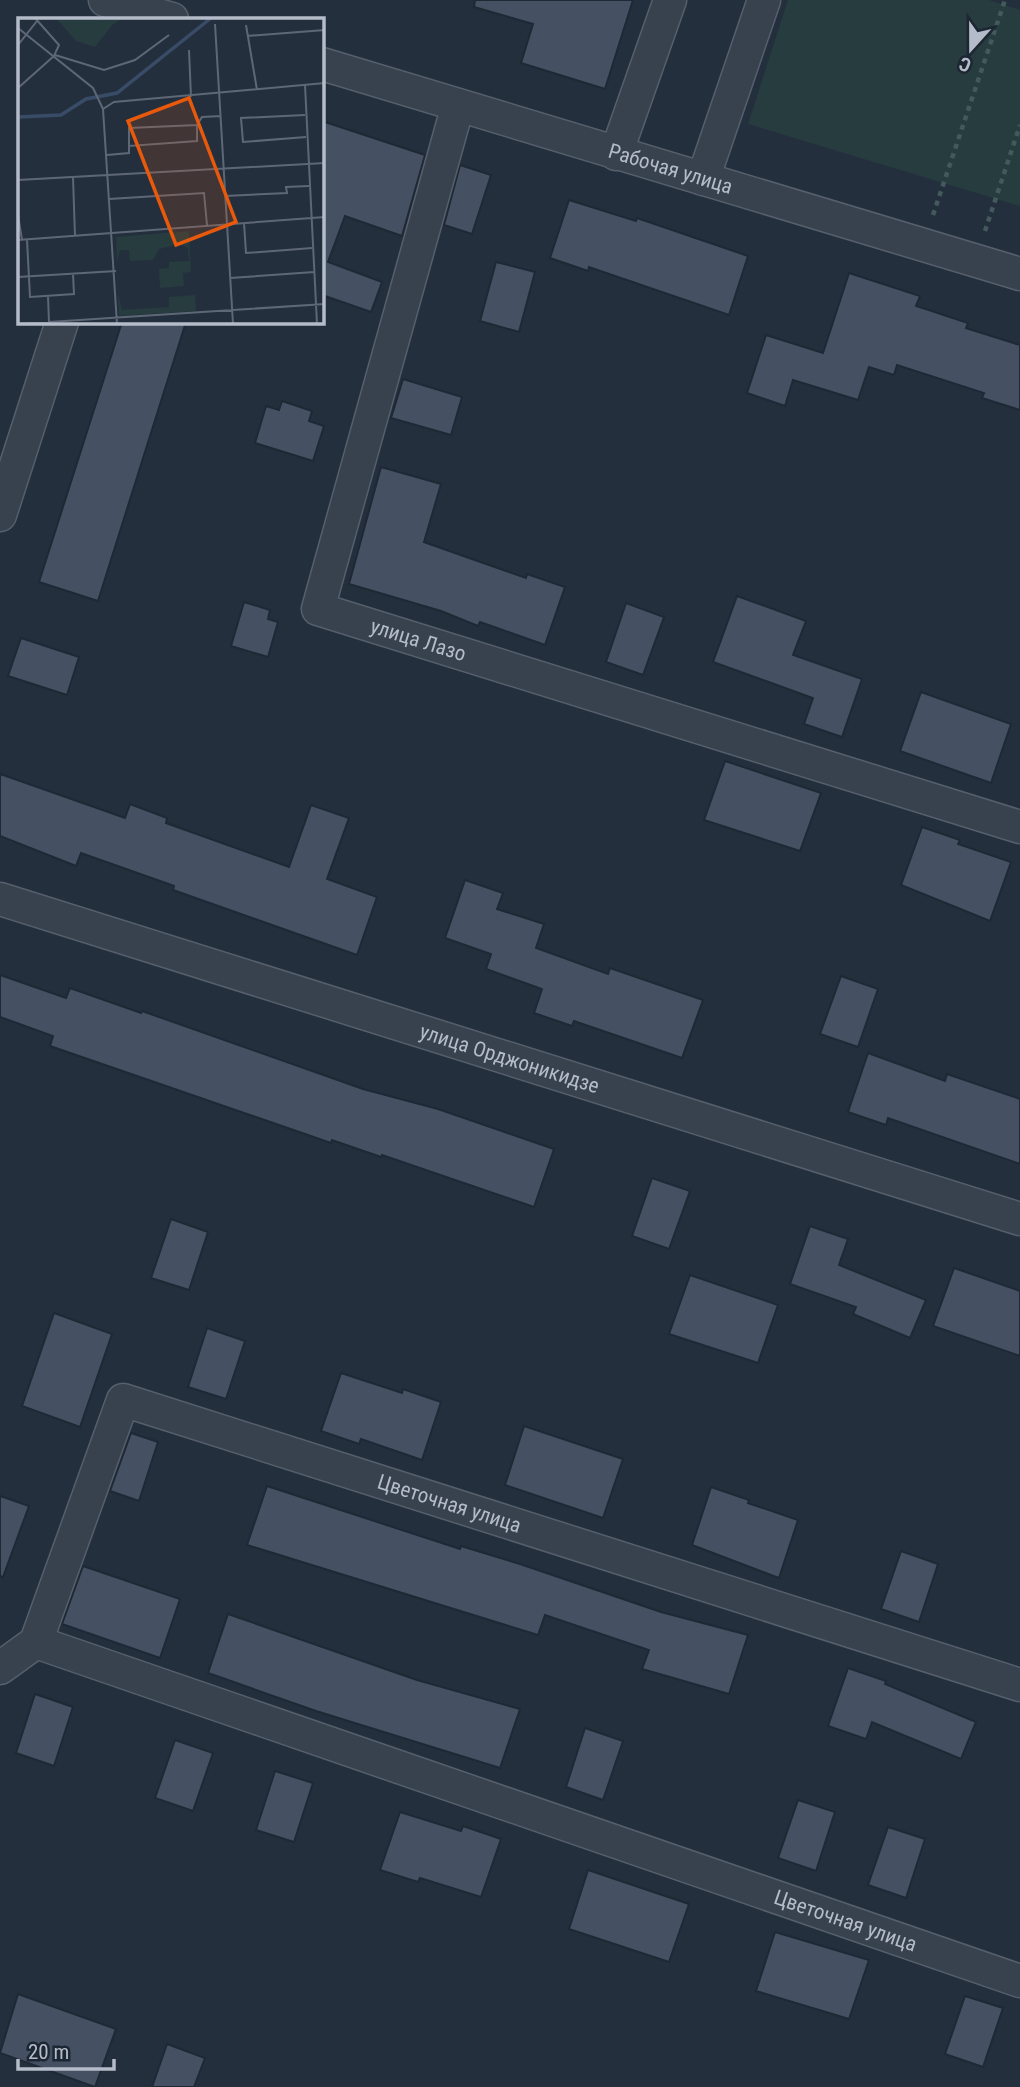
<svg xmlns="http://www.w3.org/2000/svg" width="1020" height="2087" font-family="'Roboto Condensed',sans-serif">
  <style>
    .green { fill: #263c3f }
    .building { fill: #455162; stroke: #1f2835; stroke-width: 2 }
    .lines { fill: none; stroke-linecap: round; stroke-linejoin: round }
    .minor-casing { stroke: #565f6c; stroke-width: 35 }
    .path { stroke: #44595c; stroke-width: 4.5; stroke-dasharray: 5 5; stroke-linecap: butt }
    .minor { stroke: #38414e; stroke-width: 32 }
    .labels { text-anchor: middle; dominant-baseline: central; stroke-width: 6; stroke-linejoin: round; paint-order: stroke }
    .street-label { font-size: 21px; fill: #b4bcc9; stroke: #1d2633 }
    .inset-river { fill: none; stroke: #394c67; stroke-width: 3.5 }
    .inset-road { fill: none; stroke: #5e6776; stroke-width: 2 }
    .view { fill: #e8590c; fill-opacity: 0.15; stroke: #e8590c; stroke-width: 3.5 }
    .inset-edge { fill: none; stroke: #b4bcc9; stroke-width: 3.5 }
  </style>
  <rect width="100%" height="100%" fill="#242f3e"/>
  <path class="green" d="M788,0h201l31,10v196l-272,-82z"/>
  <g class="building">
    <path d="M475,0h158l-28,89 -84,-26 12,-39 -59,-17z"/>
    <path d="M322,121l103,34 -23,81 -57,-20 -17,46 54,20 -11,30 -49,-17z"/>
    <path d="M460,165l31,10 -19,59 -28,-9z"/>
    <path d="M569,200l67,21 1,-3 111,38 -19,59 -140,-48 -1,4 -38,-13z"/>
    <path d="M496,262l39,10 -16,60 -39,-11z"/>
    <path d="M849,273l71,23 -4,10 52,17 -2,5 54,17v65l-38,-12 2,-5 -87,-28 -3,10 -25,-8 -11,33 -65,-20 -8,26 -38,-13 19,-58 57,18z"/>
    <path d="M122,322h64l-88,279 -59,-19z"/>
    <path d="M403,379l59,18 -11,38 -60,-17z"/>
    <path d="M282,401l30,10 -3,10 15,5 -11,35 -58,-18 11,-37 13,4z"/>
    <path d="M381,467l60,17 -17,58 102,36 1,-4 38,13 -20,58 -65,-23 -2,4 -37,-15 -92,-27z"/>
    <path d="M737,596l69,25 -13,34 69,24 -20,58 -38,-13 9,-26 -100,-36z"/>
    <path d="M244,602l26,8 -2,9 10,3 -10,35 -37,-11z"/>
    <path d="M626,603l38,14 -21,58 -37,-13z"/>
    <path d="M21,638l58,19 -12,38 -59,-19z"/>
    <path d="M921,692l90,32 -20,59 -91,-32z"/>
    <path d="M725,761l96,32 -21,58 -96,-31z"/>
    <path d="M0,774l125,44 5,-14 37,14 -1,5 123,44 22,-62 38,13 -22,61 50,18 -20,58 -184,-65 1,-4 -93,-33 -5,13 -76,-30z"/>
    <path d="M922,827l38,13 -2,4 53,18 -21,59 -89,-36z"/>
    <path d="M465,880l38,13 -6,16 47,15 -8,24 72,26 2,-6 93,32 -21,58 -108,-37 -2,5 -38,-13 8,-24 -56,-20 5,-15 -46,-16z"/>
    <path d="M0,975l66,23 4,-10 71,25 1,-2 221,78 75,20 116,40 -20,58 -152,-52 -1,2 -49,-17 -1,3 -281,-97 3,-10 -53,-19z"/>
    <path d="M841,976l37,13 -20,58 -38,-13z"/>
    <path d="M868,1053l77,28 2,-7 73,25v65l-132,-46 -2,7 -38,-13z"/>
    <path d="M652,1178l38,13 -21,58 -37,-13z"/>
    <path d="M171,1219l37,13 -19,58 -38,-12z"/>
    <path d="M810,1226l38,13 -9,26 87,35 -16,38 -57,-24 3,-7 -66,-23z"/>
    <path d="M954,1268l66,23v65l-87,-30z"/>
    <path d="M690,1275l88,30 -20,58 -89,-29z"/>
    <path d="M54,1313l58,21 -32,93 -58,-21z"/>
    <path d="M207,1328l38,13 -19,58 -38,-12z"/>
    <path d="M341,1373l61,20 1,-4 38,13 -19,58 -61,-21 -2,5 -38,-13z"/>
    <path d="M524,1426l99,33 -20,59 -98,-33z"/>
    <path d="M131,1433l27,9 -19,59 -29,-10z"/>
    <path d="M267,1486l193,63 1,-3 59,18 141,48 87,23 -19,59 -87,-25 7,-19 -104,-35 -7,20 -291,-90z"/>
    <path d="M711,1487l38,13 -1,3 50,17 -19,58 -87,-33z"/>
    <path d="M0,1496l29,10 -26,71 -3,-1z"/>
    <path d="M901,1551l37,13 -19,58 -38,-13z"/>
    <path d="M83,1566l97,33 -20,59 -98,-34z"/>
    <path d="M228,1614l189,66 103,29 -20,59 -184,-57 -108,-38z"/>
    <path d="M848,1668l38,13 -1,3 91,38 -15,37 -89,-37 -6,17 -38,-13z"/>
    <path d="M35,1694l38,13 -19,59 -38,-13z"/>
    <path d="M585,1728l38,13 -20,59 -37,-13z"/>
    <path d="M175,1740l38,13 -20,58 -38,-13z"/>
    <path d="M275,1771l38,12 -19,59 -38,-12z"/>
    <path d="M798,1800l37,12 -19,59 -38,-13z"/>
    <path d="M400,1812l61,19 2,-5 38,13 -20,58 -61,-19 -2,4 -38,-12z"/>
    <path d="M888,1827l37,12 -19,59 -38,-13z"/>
    <path d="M588,1870l101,34 -20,58 -100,-33z"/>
    <path d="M775,1932l94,28 -20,59 -93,-28z"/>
    <path d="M18,1994l98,35 -21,58 -95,-34z"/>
    <path d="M965,1996l38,12 -20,59 -38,-13z"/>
    <path d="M167,2044l38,14 -11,29h-42z"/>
  </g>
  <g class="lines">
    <g class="minor-casing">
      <g id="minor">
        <path d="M105,0l67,19"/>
        <path id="s1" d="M322,64l698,210"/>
        <path id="s2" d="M458,105l-140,504 702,218"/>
        <path d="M616,154l54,-154"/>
        <path d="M703,179l61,-179"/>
        <path d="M0,515l62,-193"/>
        <path id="s3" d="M0,899l1020,320"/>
        <path id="s4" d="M36,1642l984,339"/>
        <path id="s5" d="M0,1668l36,-26 87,-242 897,285"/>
      </g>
    </g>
    <g class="path">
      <path d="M933,215l72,-215"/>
      <path d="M985,231l35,-106"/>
    </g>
    <use href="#minor" class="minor"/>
  </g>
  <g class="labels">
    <g class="street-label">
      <text stroke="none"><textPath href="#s1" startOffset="364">Рабочая улица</textPath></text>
      <text stroke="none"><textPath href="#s2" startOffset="628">улица Лазо</textPath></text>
      <text stroke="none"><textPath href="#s3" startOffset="534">улица Орджоникидзе</textPath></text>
      <text stroke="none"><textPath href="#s5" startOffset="644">Цветочная улица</textPath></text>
      <text stroke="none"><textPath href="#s4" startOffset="856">Цветочная улица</textPath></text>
    </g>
  </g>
  <g transform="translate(18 18)">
    <rect width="306" height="306" fill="#242f3e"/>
    <path d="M38,0h68l-11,6 -18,23 -19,-6zM171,213l2,41 -8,1 1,13 -24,2 -1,-19 10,-1v-6l20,-1 -1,-13 -9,-4 -20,5 -6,11 -23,1 -1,-11h-9l-3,12 -1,-25zM100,275l4,17 47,-3v-10l26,-2 1,16 -77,5z" fill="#263c3f"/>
    <path class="inset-river" d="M0,99l43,-2 25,-16 31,-6 94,-75"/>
    <path class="inset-road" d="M197,6l18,300M228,7l11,65M0,10l75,60 10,21M229,18l78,-6M0,27l19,-24M171,32l2,47M37,37l49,15 31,-10 34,-25M287,67l12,239M0,70l36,-32 5,-11 -24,-27M85,91l11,-7 211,-19M85,91l14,215M287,97l-64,3 2,24 63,-5M179,107v16l-68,5v-18l68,-3 5,-8 19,-1M89,137l22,-2v-7M55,159l2,59M0,162l307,-17M207,178l62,-3 -1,-6 23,-1M91,181l95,-6 3,32M0,197l4,25M226,205l2,30 66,-5M0,222l307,-23M9,222l3,57 44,-3 -1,-20M0,259l98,-6M212,260l84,-6M30,278l1,26M0,306l307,-20"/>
    <path class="view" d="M171,80l47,124 -60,23 -48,-124z"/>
    <rect width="306" height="306" class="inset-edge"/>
  </g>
  <g transform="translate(971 49) rotate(201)" stroke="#1d2633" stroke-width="5" paint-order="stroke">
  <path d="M0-5L12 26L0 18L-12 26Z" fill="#b4bcc9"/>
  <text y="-10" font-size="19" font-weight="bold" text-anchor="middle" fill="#b4bcc9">С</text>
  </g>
  <path d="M18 2059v10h96v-10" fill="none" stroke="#b4bcc9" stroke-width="3.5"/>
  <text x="28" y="2059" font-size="21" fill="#b4bcc9" stroke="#1d2633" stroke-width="5" paint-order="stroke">20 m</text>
</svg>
